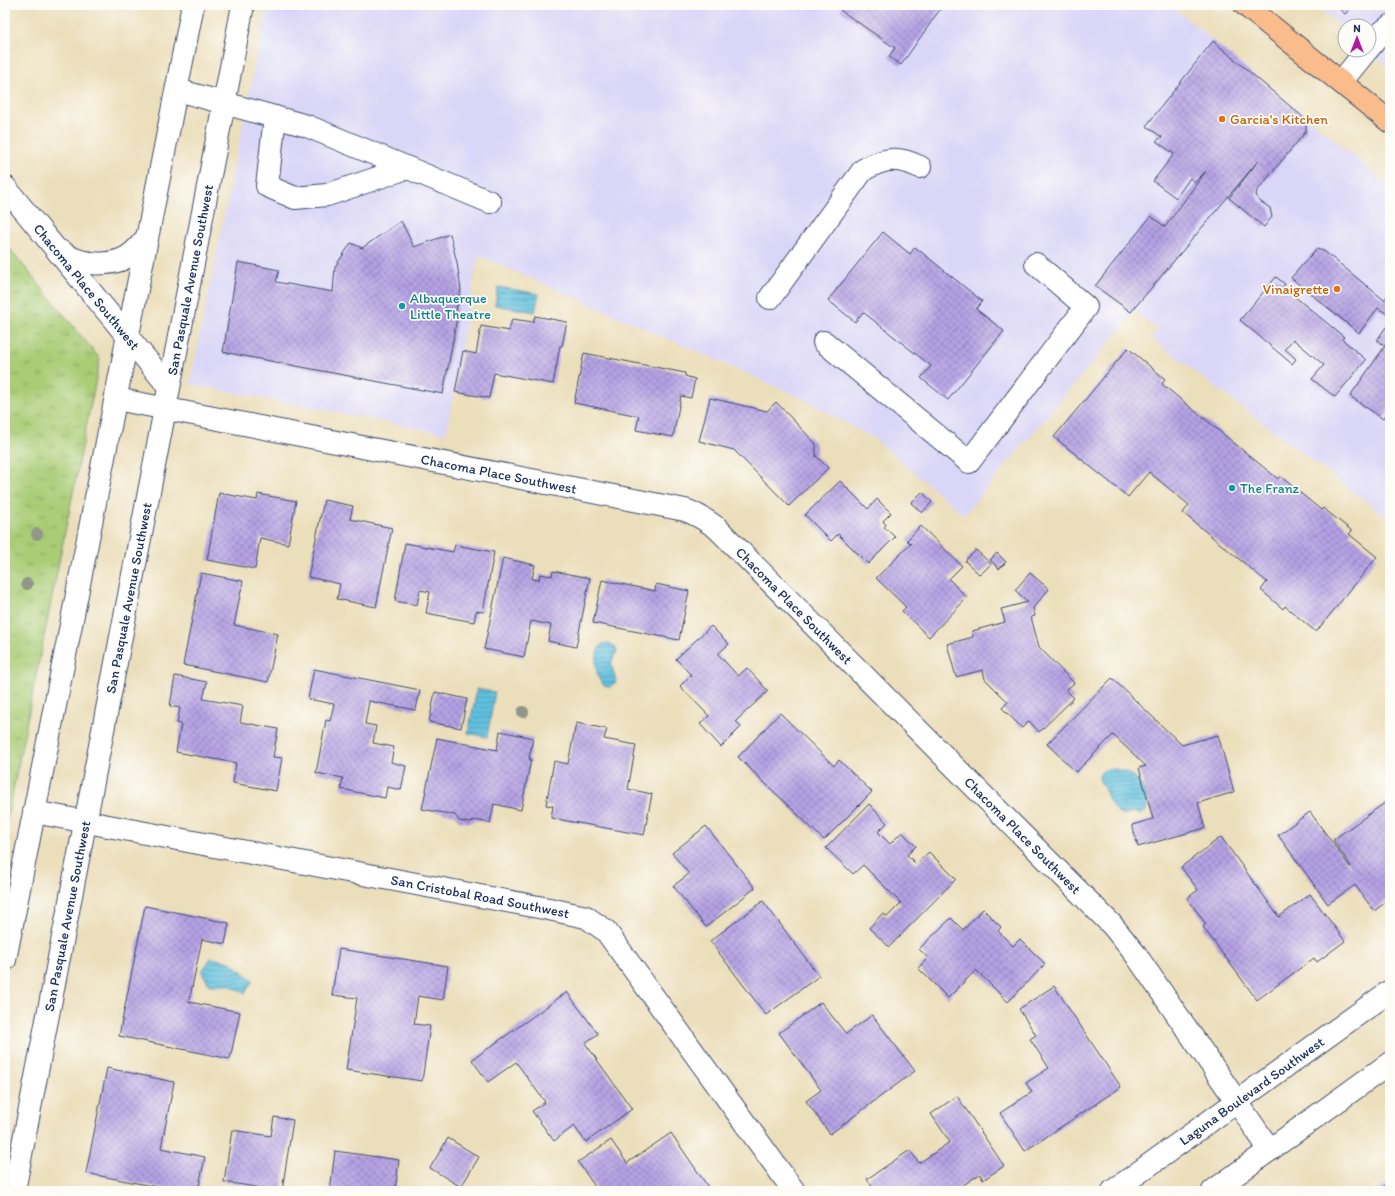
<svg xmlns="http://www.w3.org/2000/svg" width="1395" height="1196" font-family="Itim,sans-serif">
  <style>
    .built { fill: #dad6f7 }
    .grass { fill: url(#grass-tufts); stroke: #627e6a }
    .water { fill: url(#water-rules); stroke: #3e789e }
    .building { fill: url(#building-cross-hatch) }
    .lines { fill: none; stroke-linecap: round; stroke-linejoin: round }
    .minor-casing { stroke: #3a496c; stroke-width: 24 }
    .major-casing { stroke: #3a496c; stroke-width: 24 }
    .minor { stroke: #fff; stroke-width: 22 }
    .major { stroke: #f9bc8a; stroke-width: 22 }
    .tree { fill: #90988b }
    .food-dot { fill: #e8710a; stroke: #fdfcf7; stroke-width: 1.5 }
    .culture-dot { fill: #0f9aa8; stroke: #fdfcf7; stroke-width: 1.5 }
    .labels { text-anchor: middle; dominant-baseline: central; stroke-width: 3.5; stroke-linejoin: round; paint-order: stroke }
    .food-label { font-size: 14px; fill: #c56008; stroke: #fdfcf7; text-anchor: start }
    .street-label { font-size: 14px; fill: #1b2f5e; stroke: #fdfcf7 }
    .culture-label { font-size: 14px; fill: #0d838f; stroke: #fdfcf7; text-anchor: start }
  </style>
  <defs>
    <pattern id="grass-tufts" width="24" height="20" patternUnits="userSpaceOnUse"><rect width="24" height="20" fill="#a9cc75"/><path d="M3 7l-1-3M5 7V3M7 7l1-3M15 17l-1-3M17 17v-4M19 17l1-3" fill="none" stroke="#89a663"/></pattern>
    <pattern id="water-rules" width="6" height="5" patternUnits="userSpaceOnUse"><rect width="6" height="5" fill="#60c1de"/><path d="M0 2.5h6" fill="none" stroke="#4e9db7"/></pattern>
    <pattern id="building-cross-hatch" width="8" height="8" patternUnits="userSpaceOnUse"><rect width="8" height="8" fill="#b5a2e4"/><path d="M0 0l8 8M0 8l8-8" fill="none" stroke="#9284bc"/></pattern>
  </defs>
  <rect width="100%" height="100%" fill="#fdfcf7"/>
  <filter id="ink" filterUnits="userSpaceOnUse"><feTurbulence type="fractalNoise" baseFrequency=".025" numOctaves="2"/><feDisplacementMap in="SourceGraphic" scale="8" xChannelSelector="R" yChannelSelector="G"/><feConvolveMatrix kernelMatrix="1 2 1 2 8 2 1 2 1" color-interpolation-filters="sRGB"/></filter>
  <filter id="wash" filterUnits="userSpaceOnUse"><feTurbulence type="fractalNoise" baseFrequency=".012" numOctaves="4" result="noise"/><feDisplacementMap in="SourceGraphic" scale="16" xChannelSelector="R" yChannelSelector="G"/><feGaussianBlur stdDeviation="0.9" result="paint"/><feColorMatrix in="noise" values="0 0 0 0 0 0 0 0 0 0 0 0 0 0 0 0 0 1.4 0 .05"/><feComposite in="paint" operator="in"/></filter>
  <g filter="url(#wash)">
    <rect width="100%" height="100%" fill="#ebdeba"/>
    <g class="built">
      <path d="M267,5h903l220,181v334l-239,-182 7,-8 -23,-18 -171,203 -88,-75 -74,-42 -324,-143 -32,179 -256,-50z"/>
      <path d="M1316,5h74v63l-21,-18v-24h-24v4z"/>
    </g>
    <path class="grass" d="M5,243l95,116 -95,471z"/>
    <g class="water">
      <path d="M498,287l41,7 -4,18 -40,-7z"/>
      <path d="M610,643l5,4 2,5c-10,13 -3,16 -1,30l-6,5c-2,0 -5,0 -6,-2 -10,-6 -11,-35 -1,-41 1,0 6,-1 7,-1z"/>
      <path d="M477,689l18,3 -8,45 -19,-4z"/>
      <path d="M1107,769c23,-2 45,19 39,42l-7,3 -6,-2 -9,4c-14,-8 -14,-15 -20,-28 -2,-4 -7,-8 -4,-14 1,-3 4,-3 7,-5z"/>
      <path d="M211,958l19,4 23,18 -8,13 -16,-8h-20l-7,-14z"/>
    </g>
    <g id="blocks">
      <g class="building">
        <path d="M844,5h99l-42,60 -12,-8 6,-9 -55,-38z"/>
        <path d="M1335,5h19l-9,9z"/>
        <path d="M1213,41l91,77 2,4v8l-3,5 -46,56 -1,3 2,6 12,8 1,5 1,4 -8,10 -35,-29 29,-37 -127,151 -36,-26 56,-70 14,11 41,-56 -11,11 -5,-4 -14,20 -23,-17 21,-27 -18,-13 6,-4 -16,-11z"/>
        <path d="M401,221l13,26 36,-13 7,29 4,27 -7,28h3l-14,76 -220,-42 15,-90 41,8 -3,12 57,10 2,-25 16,-24 11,5z"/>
        <path d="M883,232l27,22 5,-7 67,54 -6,8 28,22 -56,69 -27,-22 10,-12 -68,-54 -8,10 -27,-22z"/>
        <path d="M1316,249l8,2 60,49 6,-7v23l-12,-8 -19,25 -68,-55z"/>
        <path d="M1276,277l9,7 -2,3 61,50 -2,2 24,21 -31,37 -23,-18 12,-14 -31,-26 -8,10 11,10 -4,5 -52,-44z"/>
        <path d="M535,316l32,6 -5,24h-2l-7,38 -59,-11 -5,25 -34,-6 8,-41 13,3 5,-28 28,5 3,-12 21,3z"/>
        <path d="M1386,327l4,3v79l-7,10 -33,-23 35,-50 -8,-6z"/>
        <path d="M1128,348l37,31 -3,5 116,95 2,-3 41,34 2,-2 29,23 -3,3 28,23 -61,75 -31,-26 -2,3 -22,-19 6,-8 -84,-69 6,-8 -40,-33 -21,25 -74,-60z"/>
        <path d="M584,353l101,20v3l10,3 -4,19 -10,-2 -8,41 -37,-7 3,-14 -65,-13z"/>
        <path d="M710,398l57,13 9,-9 40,42v12l12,12 -39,38 -55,-56 -35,-9z"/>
        <path d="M840,481l28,28 9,-10 14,14 -8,8 3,4 -2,2 11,10 -27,27 -30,-30 -7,7 -26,-26z"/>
        <path d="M922,492l10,10 -10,11 -11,-10z"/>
        <path d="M219,493l38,7 1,-6 38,7 -8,43 -28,-6 -5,31 -48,-9z"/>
        <path d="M324,500l29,6 -3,13 42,9 -16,79 -39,-8 3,-15 -32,-7z"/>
        <path d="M921,526l41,40 -13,13 18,19 -38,39 -27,-26 4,-4 -30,-29 35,-34 -4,-4z"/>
        <path d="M405,543l48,9 2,-7 39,7 -11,60 -7,-1 -2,11 -48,-9 4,-21 -10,-2 -3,15 -22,-4z"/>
        <path d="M976,550l15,14 -11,11 -15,-14z"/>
        <path d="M997,553l9,9 -7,7 -9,-9z"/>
        <path d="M503,558l32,7 -3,14 7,1 1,-6 12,2 1,-5 37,7 -14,69 -28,-6 3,-16 -20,-4 -7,36 -40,-8z"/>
        <path d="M201,573l42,8 -9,44 44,9 -10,48 -85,-17z"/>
        <path d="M1030,573l19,16 -16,19 2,8 -4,1 8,30 35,36 -8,7 8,8 -35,34 -10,-11 -7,7 -20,-20 6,-6 -23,-23 -2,-9 -27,7 -9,-33 26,-7 -1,-6 33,-9 -4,-13 27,-7 -13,-12z"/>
        <path d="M602,580l53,11 1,-7 33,7 -10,49 -86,-17z"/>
        <path d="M711,626l18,18 -11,10 20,22 9,-8 21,23 -32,30 5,6 -20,20 -21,-23 9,-8 -29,-30 11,-11 -15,-16z"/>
        <path d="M314,669l106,21 -4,20 -47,-9 -4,23 11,2 -3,17 21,4 -3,15 15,4 -5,24 -14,-3 -2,11 -44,-9 2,-11 -27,-5 10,-53 4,1 4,-17 -26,-5z"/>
        <path d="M175,676l32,6 -4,17 40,7 -3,16 38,7 -5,28 9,1 -6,33 -43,-8 3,-20 -60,-11 5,-28 -4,-1 3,-15 -10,-2z"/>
        <path d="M1112,678l70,67 36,-10 16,57 -36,11 7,25 -67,19 -6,-22 21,-6 -14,-51 7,-2 -33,-31 -37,37 -29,-28z"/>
        <path d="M435,692l32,7 -6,29 -32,-6z"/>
        <path d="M780,713l54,53 5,-6 33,32 -48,48 -86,-83z"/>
        <path d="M576,723l31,6 -3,10 32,6 -8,44 24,5 -8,41 -93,-17 2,-12 -7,-1 8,-44 14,3z"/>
        <path d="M500,731l33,7 -4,21h2l-10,51 -27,-6 -4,19 -15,-3 -5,3 -11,-2 -4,-6 -33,-6 15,-71 60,12z"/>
        <path d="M1390,799v100l-16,12 -19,-26 -27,19 -50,-69 32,-23 40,55 1,-1 -18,-26z"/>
        <path d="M869,804l18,19 -9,9 12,12 12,-12 14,14 -9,9 9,9 13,-12 27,27 -67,68 -20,-19 13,-14 6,2 13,-13 -38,-38 -10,9 -27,-26z"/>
        <path d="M706,826l49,62 -49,39 -33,-41 16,-12 -17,-21z"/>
        <path d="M1221,837l58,80 31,-23 35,47 -28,21 -3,-4 -57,42 -54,-73 3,-3 -19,-26 11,-8 -17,-23z"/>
        <path d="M763,901l56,75 -53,39 -56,-74z"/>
        <path d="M145,906l84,17 -4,21 -23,-5 -13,63 51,10 -10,47 -111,-23z"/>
        <path d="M983,909l18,18 -3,4 15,15 7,-7 25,25 -37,38 -32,-32 -28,28 -30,-30 10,-10 -9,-9 32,-31 12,12z"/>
        <path d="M339,949l109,17 -5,34 -25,-4 -4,28 16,2 -8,55 -76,-11 11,-72 -25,-3z"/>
        <path d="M1054,986l67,101 -96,64 -25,-38 32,-21 -6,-9 23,-15 -19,-29 6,-4 -17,-26z"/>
        <path d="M567,992l31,42 -13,9 47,66 -46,33 -12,-16 -20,15 -22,-30 13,-9 -29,-40 -28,20 -16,-22z"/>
        <path d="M821,1002l25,32 26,-19 43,56 -85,63 -24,-33 15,-11 -42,-57z"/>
        <path d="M107,1068l67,14 -13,66 44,9 -7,34h-21l-91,-18z"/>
        <path d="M957,1096l47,70 -21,14 -3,-6 -26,17h-79l-8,-12 43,-29 9,13 31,-21 -19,-28z"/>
        <path d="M274,1117l19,3 -11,71 -58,-9 8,-52 39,6z"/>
        <path d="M671,1133l40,58h-113l-20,-29 33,-22 16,23z"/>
        <path d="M448,1138l31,19 -18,30 -31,-19z"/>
        <path d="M335,1151l64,9 -4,31h-65z"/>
        <path d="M1390,1182v9h-13z"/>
      </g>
    </g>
  </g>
  <g filter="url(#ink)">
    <use href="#blocks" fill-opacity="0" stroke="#3a496c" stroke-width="1"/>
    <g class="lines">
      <g class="minor-casing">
        <g id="minor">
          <path d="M1369,48l12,-15 9,-7"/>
          <path d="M1341,82l26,-32"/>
          <path d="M177,90l130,36 183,76"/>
          <path d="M275,117l-8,69 28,12 32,-3 80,-27"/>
          <path id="s1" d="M5,187l164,200"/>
          <path d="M60,251c5,3 11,7 17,9 14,5 36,5 50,-3 8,-5 14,-12 20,-20"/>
          <path d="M770,298l93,-128c22,-12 34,-14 57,-3"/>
          <path d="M824,342l145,120 117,-155 -50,-43"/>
          <path id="s2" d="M116,399l569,111c12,4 21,10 32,18l395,397 24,30 134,195"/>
          <path id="s3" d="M34,812l515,97 37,8 20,14 188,260"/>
          <path d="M5,960l188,-955"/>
          <path id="s4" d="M14,1191l229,-1186"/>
          <path id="s5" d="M1113,1191l277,-200"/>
          <path d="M1213,1191l177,-128"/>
        </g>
      </g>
      <g class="major-casing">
        <path id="major" d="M1245,5l145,117"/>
      </g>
      <use href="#minor" class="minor"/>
      <use href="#major" class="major"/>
    </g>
    <g class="tree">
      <circle cx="37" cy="534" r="6"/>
      <circle cx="27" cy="584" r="6"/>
      <circle cx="523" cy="712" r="6"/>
    </g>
  </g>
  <g class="food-dot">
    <circle cx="1222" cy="119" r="4"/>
    <circle cx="1337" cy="289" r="4"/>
  </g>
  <g class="culture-dot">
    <circle cx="402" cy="306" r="4"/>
    <circle cx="1232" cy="488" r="4"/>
  </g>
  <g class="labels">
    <g class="food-label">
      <text x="1230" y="119">Garcia's Kitchen</text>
      <text x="1329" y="289" text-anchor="end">Vinaigrette</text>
    </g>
    <g class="street-label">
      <text stroke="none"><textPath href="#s4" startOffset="928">San Pasquale Avenue Southwest</textPath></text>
      <text stroke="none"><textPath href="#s1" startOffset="129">Chacoma Place Southwest</textPath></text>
      <text stroke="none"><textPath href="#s2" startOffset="390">Chacoma Place Southwest</textPath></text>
      <text stroke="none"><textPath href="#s4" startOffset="604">San Pasquale Avenue Southwest</textPath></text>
      <text stroke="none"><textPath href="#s2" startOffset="726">Chacoma Place Southwest</textPath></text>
      <text stroke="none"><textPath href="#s2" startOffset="1050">Chacoma Place Southwest</textPath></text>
      <text stroke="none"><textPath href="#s3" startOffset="454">San Cristobal Road Southwest</textPath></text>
      <text stroke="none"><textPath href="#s4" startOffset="280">San Pasquale Avenue Southwest</textPath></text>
      <text stroke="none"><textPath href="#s5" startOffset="171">Laguna Boulevard Southwest</textPath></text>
    </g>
    <g class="culture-label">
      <text x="410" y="298">Albuquerque<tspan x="410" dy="16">Little Theatre</tspan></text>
      <text x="1240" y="488">The Franz</text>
    </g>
  </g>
  <rect width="1395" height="1196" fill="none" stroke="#fdfcf7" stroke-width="20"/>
  <g transform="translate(1357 38)"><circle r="19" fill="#fdfcf7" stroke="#a3aaba"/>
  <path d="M0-3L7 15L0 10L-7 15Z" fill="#b5179e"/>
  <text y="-6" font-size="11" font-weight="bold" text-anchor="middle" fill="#1b2f5e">N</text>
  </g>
</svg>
